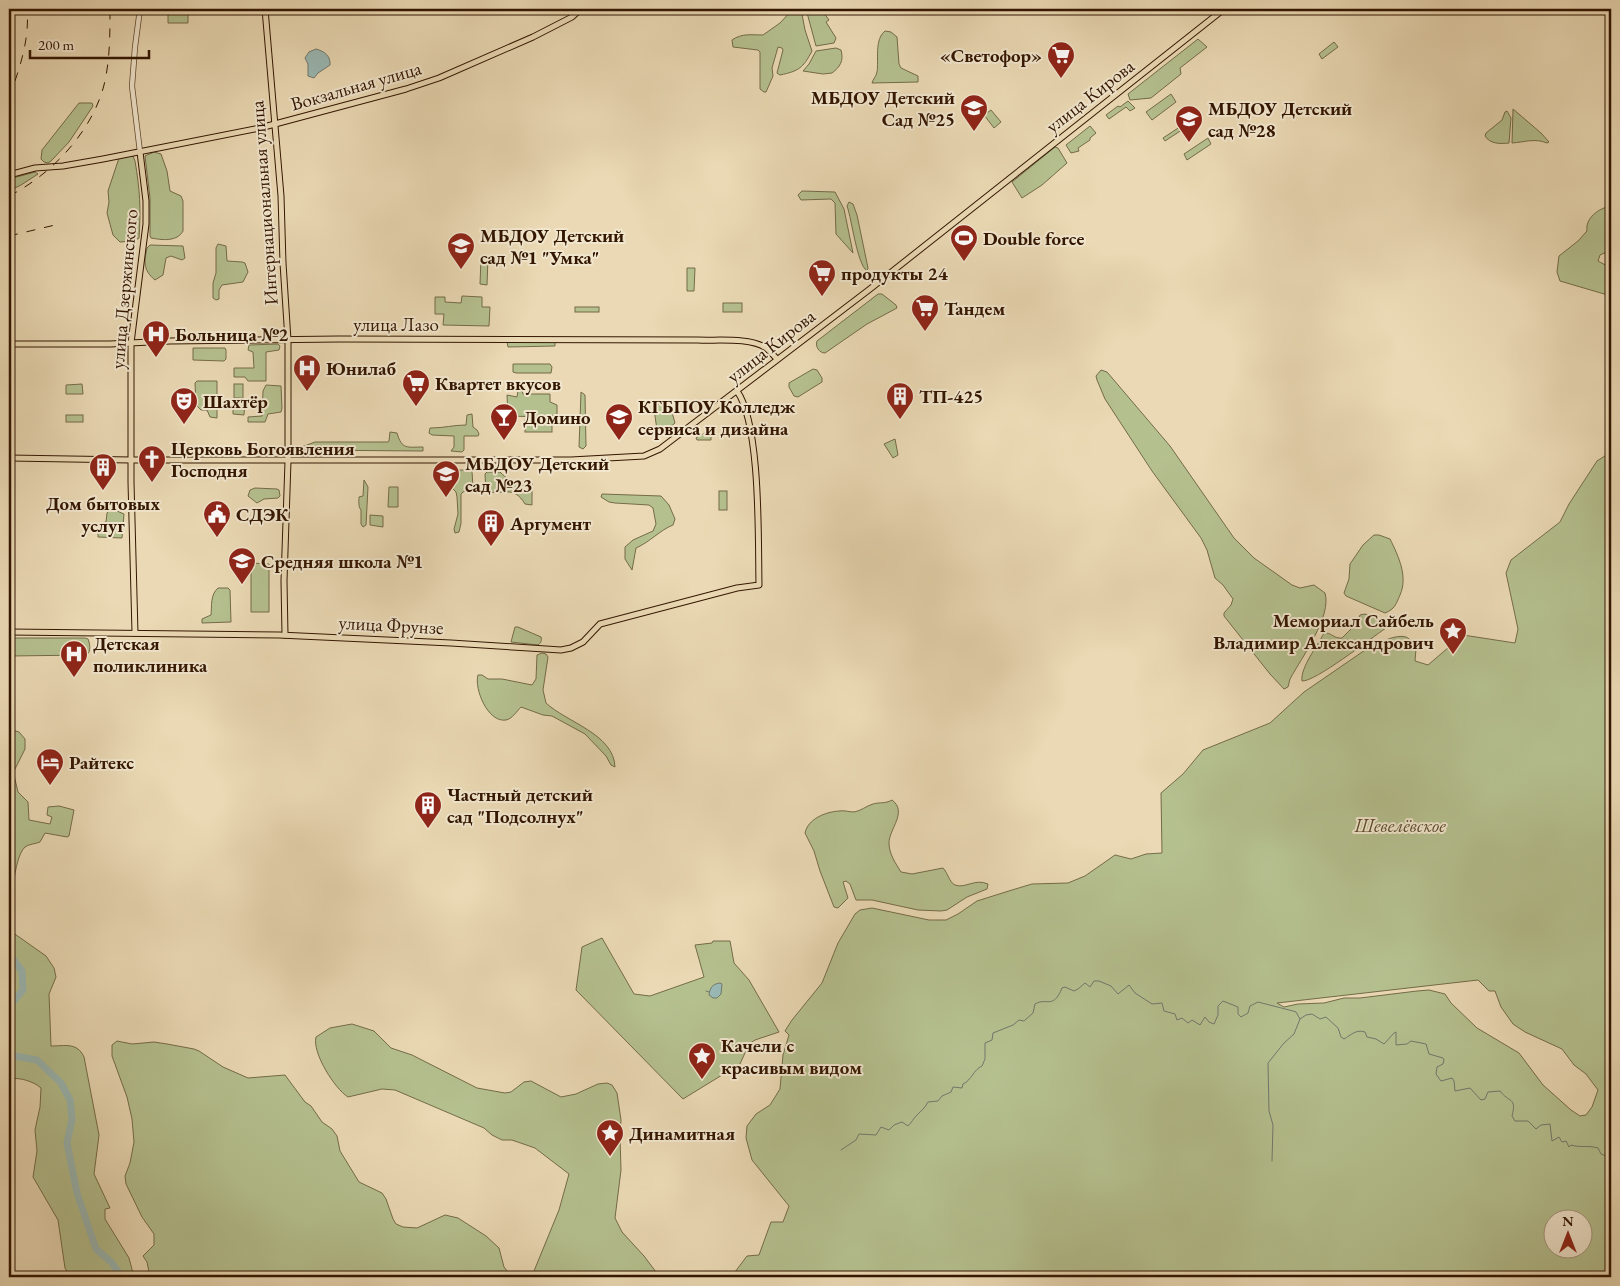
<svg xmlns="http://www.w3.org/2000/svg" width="1620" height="1286" font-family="'EB Garamond',serif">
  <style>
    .green { fill: #b5c08f; stroke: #746b48; fill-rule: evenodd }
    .water { fill: #9ab9b5; stroke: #71786d }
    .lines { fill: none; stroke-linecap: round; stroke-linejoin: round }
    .stream { stroke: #71786d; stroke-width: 1 }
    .river { stroke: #9ab9b5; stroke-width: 7 }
    .minor-casing { stroke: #61472d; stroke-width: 6 }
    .major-casing { stroke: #331600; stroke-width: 7 }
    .minor { stroke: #f1e6ce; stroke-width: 4.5 }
    .major { stroke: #ead9b4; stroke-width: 5 }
    .rail { stroke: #331600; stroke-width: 1; stroke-dasharray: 9 9; stroke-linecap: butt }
    .labels { text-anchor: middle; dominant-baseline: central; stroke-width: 4; stroke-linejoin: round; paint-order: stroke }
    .poi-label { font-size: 19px; font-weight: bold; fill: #331600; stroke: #f1e6ce; text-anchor: start }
    .street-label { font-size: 19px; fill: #331600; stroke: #f1e6ce }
    .park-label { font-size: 19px; font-style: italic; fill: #5a492b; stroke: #f1e6ce }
  </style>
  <rect width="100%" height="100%" fill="#ead9b4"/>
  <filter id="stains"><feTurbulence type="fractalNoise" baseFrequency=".004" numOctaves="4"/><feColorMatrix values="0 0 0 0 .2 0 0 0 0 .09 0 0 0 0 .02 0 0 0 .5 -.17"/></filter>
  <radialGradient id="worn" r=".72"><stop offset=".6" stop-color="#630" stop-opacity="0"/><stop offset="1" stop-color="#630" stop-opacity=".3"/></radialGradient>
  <g class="green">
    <path d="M793,9h8l4,21 7,21c-9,17 -13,20 -32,24l-3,-2 6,-23 -1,-2 -4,-1 -6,21 1,8 -7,16h-2l-4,-3v-37l-2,-2 -25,-3 -1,-7c10,-7 20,-5 31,-5l17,-12z"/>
    <path d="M806,9h15l8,11 -3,2 10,16 -2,5 -18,3z"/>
    <path d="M186,11l2,2v10h-20v-11z"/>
    <path d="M885,31l6,1 6,5 2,27 2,4 17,8v6l-46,1c1,-4 4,-6 5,-11 2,-12 -3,-32 8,-41z"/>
    <path d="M1198,39l9,8 -27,21 1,6 -30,24 -21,2 -2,-6z"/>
    <path d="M1334,42l4,5 -16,12 -3,-5z"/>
    <path d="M836,48l5,2c3,11 -1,17 -9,23l-9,1 -20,-3 6,-7 7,-13z"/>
    <path d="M1171,94l5,8 -24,18 -6,-8z"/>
    <path d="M1128,101l7,7 -5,3 -4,-4 -17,12 -3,-4 12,-9 2,1z"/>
    <path d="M79,103h13l1,3 -24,36 -18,19 -3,2 -4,-1 -3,-3 1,-9z"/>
    <path d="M1513,109l28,24 8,9 -2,1c-12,-5 -22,-1 -35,0z"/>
    <path d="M991,110l10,12 -7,6 -10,-13z"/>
    <path d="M1507,111l4,7 -2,25c-9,1 -19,1 -24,-7l1,-3 16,-13 3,-8z"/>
    <path d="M1195,117l2,3 -32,21 -2,-3z"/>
    <path d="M1090,126l6,7 -6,5v2l-12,8 1,3 -8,2 -5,-8z"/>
    <path d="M1208,138l3,6 -24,16 -3,-6z"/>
    <path d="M1055,147l3,1 9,15 -25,22 -20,13 -10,-16z"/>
    <path d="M154,152l7,2 6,17 3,20 11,5 2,5v30c-6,11 -21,9 -32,7l-1,-2v-38l-5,-42z"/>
    <path d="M130,156h3l2,5c5,29 6,48 4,77l-5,3 -14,1 -7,-7 -6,-22 2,-11 -1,-11 11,-33z"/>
    <path d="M35,172l3,2 -17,11 -12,6v-12z"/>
    <path d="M802,191l33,1 9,17 9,44 -17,-19 -1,-31 -4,-4 -30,1 -3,-5z"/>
    <path d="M849,202l4,2 4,11 11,53 -1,3c-10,-7 -15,-51 -20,-65z"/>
    <path d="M1611,206v44l-11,5 -2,6 13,7v28l-51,-15 -3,-9 2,-16 19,-15 9,-10c-2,-13 12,-23 24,-25z"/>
    <path d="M218,244l8,2 1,15 15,1 3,1 3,9 -5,10 -21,3 -3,5v9l-3,1 -3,-2v-15l3,-10v-25z"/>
    <path d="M150,245l33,1 2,12 -3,2 -11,-4 -5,2 -3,17 -8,5c-12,-10 -11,-18 -8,-32z"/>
    <path d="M483,258h5l-1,27 -7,-1 1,-25z"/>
    <path d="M687,268h8l-1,23h-7z"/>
    <path d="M878,294h4l14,11 1,3 -30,16 -42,29c-6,0 -10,-7 -8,-12z"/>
    <path d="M462,296l20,1v10h8l-1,19 -46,-1 1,-11h-9v-17h10v5l16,1z"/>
    <rect x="723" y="303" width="19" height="9"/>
    <rect x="575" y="307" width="24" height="5"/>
    <path d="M507,342h48v4l-47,1z"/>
    <path d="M278,344l2,2 -1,4 -13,2v29h-18l-3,-4h-11v-9h20l-1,-16 -5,-2 1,-5z"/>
    <path d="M193,348h32l1,2v9l-2,2 -31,-1z"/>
    <path d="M513,364h37l2,3 -1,6h-35l-3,-1z"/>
    <path d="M813,369l4,1 5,8v4l-24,15 -4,-1 -5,-9v-4z"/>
    <path d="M1101,370l6,2 63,74 64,92 20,20 38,27 8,3 14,-3 11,8c7,23 -23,64 -35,86l-2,8 -4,2 -14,-15 -46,-58v-3l7,-8 2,-6 -10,-14 -8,-7 -8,-28 -6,-12 -49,-67 -47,-72 -8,-19 -1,-4z"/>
    <path d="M197,381h20v37l-7,-1 -3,-7h-6l-5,-5 -1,-22z"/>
    <path d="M82,384l1,10h-17v-9z"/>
    <rect x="234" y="384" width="9" height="14"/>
    <path d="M266,385l15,1 1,22 -1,4 -13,2 -3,8h-17v-5l14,-1 1,-25z"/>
    <path d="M518,391h4l1,3h27v8l7,3v10l-12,2 -37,-1 -1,-21 10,2z"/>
    <path d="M581,392l4,3 1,51 -3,3 -4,-2z"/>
    <path d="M233,399l12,1 -1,15 -11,-1z"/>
    <path d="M656,404l14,1 5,18 -17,14 -4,-28z"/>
    <path d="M472,414l1,13 4,3 2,4 -1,2h-14v14l-2,2 -11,-1 3,-4v-11l-22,-1 -3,-2 1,-5h1c13,0 22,-3 35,-3l1,-10z"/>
    <rect x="66" y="415" width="17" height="7"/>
    <rect x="525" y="420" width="27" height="12"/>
    <path d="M711,429v11h-14l-1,-2z"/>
    <path d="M390,432l7,1c5,17 10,14 26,14v4l-124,-1v-2l16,-6h73l1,-1z"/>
    <path d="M895,439l3,16 -5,3 -9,-14z"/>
    <path d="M1611,452v825h-921l15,-5h30l12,-16 12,-1 12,-33h12l6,-16 -37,-46 -6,-22 1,-12 9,-12 14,-9 10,-16 3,-34 6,-20 -4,-4 7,-11 30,-37 16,-40 17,-29 5,-4 12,-2 57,12h17l12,-6 19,-13 35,-11 20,-6 36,-1 17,-7 30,-21 16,4 15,-5 16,-1 -1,-60 22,-19 20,-24 67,-27 34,-31 64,-44 5,1c6,-7 23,-15 33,-12 5,2 8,8 10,12l-1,12 13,4 35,-30 52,8 3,-14 -12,-56 5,-13 49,-38 9,-18 28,-43zM1478,980l11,11h6l6,16 12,17 12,8 37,17 12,16 12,9 12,16 -6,17 -6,8 -6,1 -9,-6 -28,-25 -24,-32 -42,-25 -26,-25 -6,-9 -16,-4 -12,1 -57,7h-16l-20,5 -26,1 -14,3 -7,-4zM1582,1218v30h-30v-30z"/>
    <path d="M470,470l2,1 1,17 -1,1 -9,3 -2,2v29l-2,9 -4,1 -1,-4 4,-15 -1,-17 -1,-5 -7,-7 2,-13 4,-2z"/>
    <path d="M487,472h13c14,14 15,8 32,11v22l-7,-1c-12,-20 -22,-8 -39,-13l-1,-17z"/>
    <rect x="439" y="475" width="9" height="10"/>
    <path d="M364,480l4,7 -2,38 -3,2 -2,-3v-14c-3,-4 -2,-9 -2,-13l4,-1z"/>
    <path d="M389,487h9v20h-10z"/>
    <path d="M255,488l22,1 2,1 1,6 -2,2 -14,1 -7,4 -9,-7 2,-6z"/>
    <rect x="719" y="491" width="8" height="19"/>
    <path d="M602,494l59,2 8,9 6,14 -2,6c-13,5 -23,17 -37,23l-4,22 -7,-11v-12l8,-7 20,-9 3,-7 -3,-16 -4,-3 -34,-2 -6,-1 -8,-5z"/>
    <path d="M109,511h8l7,3 -2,24 -24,-1v-13l8,-2 1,-9z"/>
    <path d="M370,515l13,1v11l-13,-2z"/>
    <path d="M1374,535h5l11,4c9,18 18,38 10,56 -4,9 -5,14 -15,18l-39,-17 -2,-3 5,-14 1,-15 13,-19z"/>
    <path d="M251,563l18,1v48h-18z"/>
    <path d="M218,588h10l2,2 1,32 -29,1v-4l9,-4c1,-9 -1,-20 7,-27z"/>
    <path d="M1365,614l13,5 8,6v3c-15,10 -71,54 -84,53 -2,-13 16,-36 22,-48 7,-1 10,6 18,5l14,-14 4,-9z"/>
    <path d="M515,627h3l23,10c1,3 0,6 -3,8l-27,-3z"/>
    <path d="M9,638h76l3,1c2,5 3,12 -1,16l-78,1z"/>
    <path d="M542,653l4,1 2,3 -5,33 3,13c20,19 68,31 69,64l-4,-2 -5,-9 -21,-22 -33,-18 -9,-1 -22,-8c-4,4 -9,12 -15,13 -18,3 -32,-31 -28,-45h4l6,4h14l30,6 4,-6 1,-24z"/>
    <path d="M9,729l10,3 6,7v10l-11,22v4l4,17 10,10 1,18 21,4 2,-7 -5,-2 1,-8 11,-1 15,4 -5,26 -2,1 -22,-4 -5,9c-5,2 -11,2 -15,5 -12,11 -14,62 -15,79l2,6 34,24 8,12 2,9 -7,17 2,52c14,0 26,-4 33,11l15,78 -5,39 16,34 -5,1v10l24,39 5,19h-64l-5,-9 -7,-48 -25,-43 4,-26 -2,-21 5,-23 1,-19c-8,-7 -22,-11 -32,-9z"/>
    <path d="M892,800c16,12 -3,29 -3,43 0,11 7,21 12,29l11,2 31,-6c5,5 6,14 12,17 10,4 20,-7 33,-1l-1,5 -20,8 -20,13 -6,1 -23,-1 -46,-10h-16l-6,-16 -4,-3 -3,1 5,16 -10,10 -4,-1 -14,-36 -6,-20 -9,-18c3,-14 20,-21 34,-22 5,-1 10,1 15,1 7,-1 12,-6 19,-8 7,-2 12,0 19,-4z"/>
    <path d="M602,938l32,56 16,2 54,-19 -9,-32 17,-2 1,-2h17l4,22 15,17 30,52 -24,8 -6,4 -9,20 -57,35 -107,-109 6,-43z"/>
    <path d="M352,1024l22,7 17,17 21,7 65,33 28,5 6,-1 13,-10 7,-1 30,16 15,-3 22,-10 9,-1 5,2 5,8 4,27 -1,17 1,33 -6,48 7,14 22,24 12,16 15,5h-143l3,-1 3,-5 25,-61 10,-36 -34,-26 -23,-8h-10l-10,-5 -8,-7 -89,-38 -13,-1 -34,8c-13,-8 -36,-44 -32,-60l14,-9z"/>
    <path d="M117,1041l15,3 22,-2 13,2 27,5 5,2 24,16 25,11 37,-3 20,27 6,4 11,16 10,7 5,7 3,15 19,31 23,11 4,6 7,20 3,5 7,3 14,1 28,-13 13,3 28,18 13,12 5,19 8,10h-330c-8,-2 -13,-7 -19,0h-13l-3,-15 -4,-6 11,-11v-11l-12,-17 -16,-33 -1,-8 5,-13 4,-21 -2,-23 -5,-22 -15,-41v-11z"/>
  </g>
  <g class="water">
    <path d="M316,49c8,2 15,7 14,16l-12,8 -4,5 -6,-2v-12l-3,-6 4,-6z"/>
    <path d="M720,983l2,1 -1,10 -4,4h-4l-4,-3c1,-8 4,-11 11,-12z"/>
  </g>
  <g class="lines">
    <g class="stream">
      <path d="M706,991l3,1"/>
      <path d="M841,1150l15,-10 3,-6 17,1 5,-8 8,3 5,-5 8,-3 6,4c4,-4 5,-7 9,-11 4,-4 8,-7 11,-13l10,-1 4,-5 9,-4 2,-5 9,1 1,-4c9,-4 10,-14 19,-18l3,-7v-16l7,-3 1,-7 20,-8 6,-5 5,1 9,-8 2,-9c12,-7 18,6 27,-16l3,-1 9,4 4,-2 7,-6 5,4 4,-6h5l12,5 7,8 11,-9 6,8 17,11 10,-1 2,8 11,3 2,6 5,-2 6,5 4,-3 8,5 5,-8 4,5 5,2 4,-9v-9l5,-5 15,6v7l3,3 7,-4 2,-7 8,-4 35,9 3,1 4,7 6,-4 6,-1 8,5 6,-2 12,11 3,9 3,2c7,-4 12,-10 21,-7l2,5 9,2 8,5 10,-11 2,-1v13l11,-1 4,-3 15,3 3,10 14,4 1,2 -1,4 -6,3 -1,7 5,7 11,-3 2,3 1,10 15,-3 11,12 4,-1 3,-7 12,-1c9,12 17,6 12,25l3,5h13l8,8 5,-4 9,-1 2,17 7,-4 3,5 4,-1 3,6 2,-2c10,3 17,0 27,3l3,6 10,4"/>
      <path d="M1272,1161l1,-36 -4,-14 -1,-48 16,-20 10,-9 6,-15"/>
    </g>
    <g class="river">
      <path d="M9,954l13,17 1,19 -14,17"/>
      <path d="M9,1055l28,5 24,23 9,17 2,19 -5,24 10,50 19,56 15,13 11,15"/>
    </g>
    <g class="minor-casing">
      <path id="minor" d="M140,9l-5,38 -3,39 8,66"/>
    </g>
    <g class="major-casing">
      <g id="major">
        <path d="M265,9l16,187 2,67 5,77v121l-4,120 1,54"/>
        <path d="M9,175l26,-7 28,-2 40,-7 157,-31 146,-39 33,-11 94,-41 39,-20 9,-8"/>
        <path d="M9,344h101l60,-3 169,-2 359,1c18,1 52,-3 68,8 4,3 7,7 11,11"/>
        <path d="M9,458l122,2h440l73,-4 16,-7 210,-160 354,-280"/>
        <path d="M9,632l270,3 172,8 110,7 10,-2 12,-6 17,-18 137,-36 22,-3c-1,-44 2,-160 -22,-194"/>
        <path d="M135,633l-4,-151v-139l15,-119v-23l-6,-49"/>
      </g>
    </g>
    <use href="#minor" class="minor"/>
    <use href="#major" class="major"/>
    <g class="rail">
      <path d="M9,98c10,-28 21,-58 18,-89"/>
      <path d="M9,196c42,-21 83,-64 95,-111 6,-24 6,-51 6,-76"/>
      <path d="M9,236l46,-11"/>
    </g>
  </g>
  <defs>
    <g id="supermarket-pin" transform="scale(1.4375)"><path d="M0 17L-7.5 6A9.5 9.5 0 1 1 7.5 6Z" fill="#8f2418" stroke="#f1e6ce"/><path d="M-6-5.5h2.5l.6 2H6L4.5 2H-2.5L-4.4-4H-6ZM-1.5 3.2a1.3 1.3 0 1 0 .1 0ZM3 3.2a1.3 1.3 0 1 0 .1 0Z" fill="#fff"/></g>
    <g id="school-pin" transform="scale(1.4375)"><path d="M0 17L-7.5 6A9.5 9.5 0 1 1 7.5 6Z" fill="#8f2418" stroke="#f1e6ce"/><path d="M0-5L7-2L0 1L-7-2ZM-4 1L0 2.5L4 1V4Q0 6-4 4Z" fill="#fff"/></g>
    <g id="stadium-pin" transform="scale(1.4375)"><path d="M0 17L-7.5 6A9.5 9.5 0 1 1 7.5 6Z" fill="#8f2418" stroke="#f1e6ce"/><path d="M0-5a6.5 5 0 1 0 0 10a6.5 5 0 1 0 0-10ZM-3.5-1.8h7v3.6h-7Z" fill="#fff"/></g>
    <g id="hospital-pin" transform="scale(1.4375)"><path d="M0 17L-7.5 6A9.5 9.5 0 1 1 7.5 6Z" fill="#8f2418" stroke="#f1e6ce"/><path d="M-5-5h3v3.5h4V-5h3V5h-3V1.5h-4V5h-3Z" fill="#fff"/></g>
    <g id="building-pin" transform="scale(1.4375)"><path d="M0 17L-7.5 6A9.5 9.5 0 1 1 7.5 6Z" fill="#8f2418" stroke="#f1e6ce"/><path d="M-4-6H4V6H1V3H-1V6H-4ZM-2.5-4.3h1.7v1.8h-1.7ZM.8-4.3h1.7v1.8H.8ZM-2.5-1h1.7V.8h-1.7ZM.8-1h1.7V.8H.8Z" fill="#fff"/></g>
    <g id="theatre-pin" transform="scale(1.4375)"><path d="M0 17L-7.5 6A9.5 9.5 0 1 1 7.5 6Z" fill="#8f2418" stroke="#f1e6ce"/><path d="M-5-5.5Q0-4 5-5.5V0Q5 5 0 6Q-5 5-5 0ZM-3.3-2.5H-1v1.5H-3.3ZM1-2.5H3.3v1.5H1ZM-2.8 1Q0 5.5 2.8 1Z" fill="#fff"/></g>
    <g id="bar-pin" transform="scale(1.4375)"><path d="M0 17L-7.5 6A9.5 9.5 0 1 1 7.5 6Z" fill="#8f2418" stroke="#f1e6ce"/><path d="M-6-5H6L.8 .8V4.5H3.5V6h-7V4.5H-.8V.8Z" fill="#fff"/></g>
    <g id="university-pin" transform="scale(1.4375)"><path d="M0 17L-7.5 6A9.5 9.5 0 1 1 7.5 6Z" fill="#8f2418" stroke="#f1e6ce"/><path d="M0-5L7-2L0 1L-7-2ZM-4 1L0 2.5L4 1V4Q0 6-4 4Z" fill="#fff"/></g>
    <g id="church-pin" transform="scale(1.4375)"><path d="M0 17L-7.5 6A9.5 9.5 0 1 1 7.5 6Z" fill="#8f2418" stroke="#f1e6ce"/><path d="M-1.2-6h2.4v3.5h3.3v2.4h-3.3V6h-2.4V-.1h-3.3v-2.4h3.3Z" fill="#fff"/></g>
    <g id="civic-pin" transform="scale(1.4375)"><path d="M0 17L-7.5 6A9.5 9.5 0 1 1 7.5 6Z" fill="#8f2418" stroke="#f1e6ce"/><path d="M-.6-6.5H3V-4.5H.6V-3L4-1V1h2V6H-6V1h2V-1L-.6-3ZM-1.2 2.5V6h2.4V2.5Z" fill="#fff"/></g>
    <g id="sight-pin" transform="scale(1.4375)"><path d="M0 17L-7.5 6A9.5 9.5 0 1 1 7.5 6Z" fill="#8f2418" stroke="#f1e6ce"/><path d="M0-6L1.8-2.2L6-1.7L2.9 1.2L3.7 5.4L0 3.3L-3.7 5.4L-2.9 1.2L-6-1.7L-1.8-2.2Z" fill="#fff"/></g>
    <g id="hotel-pin" transform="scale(1.4375)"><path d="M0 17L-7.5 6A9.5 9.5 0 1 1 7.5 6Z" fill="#8f2418" stroke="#f1e6ce"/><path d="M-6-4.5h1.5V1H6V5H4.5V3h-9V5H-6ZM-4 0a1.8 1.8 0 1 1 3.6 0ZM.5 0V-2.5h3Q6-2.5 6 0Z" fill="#fff"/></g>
  </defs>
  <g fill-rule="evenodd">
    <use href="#supermarket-pin" x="1061" y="55"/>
    <use href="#school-pin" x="974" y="108"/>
    <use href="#school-pin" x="1189" y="119"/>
    <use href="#stadium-pin" x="964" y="238"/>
    <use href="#school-pin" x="461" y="246"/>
    <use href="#supermarket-pin" x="822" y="273"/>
    <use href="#supermarket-pin" x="925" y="308"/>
    <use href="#hospital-pin" x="156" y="334"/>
    <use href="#hospital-pin" x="307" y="368"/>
    <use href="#supermarket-pin" x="416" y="383"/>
    <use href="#building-pin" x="900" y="396"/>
    <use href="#theatre-pin" x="184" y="401"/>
    <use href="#bar-pin" x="504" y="417"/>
    <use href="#university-pin" x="619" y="417"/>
    <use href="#church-pin" x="152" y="459"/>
    <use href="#building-pin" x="103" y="467"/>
    <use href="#school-pin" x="446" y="474"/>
    <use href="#civic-pin" x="217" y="514"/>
    <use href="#building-pin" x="491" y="523"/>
    <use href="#school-pin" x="242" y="561"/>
    <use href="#sight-pin" x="1453" y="631"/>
    <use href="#hospital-pin" x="74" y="654"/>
    <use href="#hotel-pin" x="50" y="762"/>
    <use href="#building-pin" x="428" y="805"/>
    <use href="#sight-pin" x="702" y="1056"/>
    <use href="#sight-pin" x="610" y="1133"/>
  </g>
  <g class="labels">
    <g class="poi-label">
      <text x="1042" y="55" text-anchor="end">«Светофор»</text>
      <text x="955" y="97" text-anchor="end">МБДОУ Детский<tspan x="955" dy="22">Сад №25</tspan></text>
      <text x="1208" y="108">МБДОУ Детский<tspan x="1208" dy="22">сад №28</tspan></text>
      <text x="480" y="235">МБДОУ Детский<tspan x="480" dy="22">сад №1 "Умка"</tspan></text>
      <text x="983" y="238">Double force</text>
      <text x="841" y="273">продукты 24</text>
      <text x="944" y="308">Тандем</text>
      <text x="175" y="334">Больница №2</text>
      <text x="326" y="368">Юнилаб</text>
      <text x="435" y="383">Квартет вкусов</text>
      <text x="919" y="396">ТП-425</text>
      <text x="203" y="401">Шахтёр</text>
      <text x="638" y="406">КГБПОУ Колледж<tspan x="638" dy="22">сервиса и дизайна</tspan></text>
      <text x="523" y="417">Домино</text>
      <text x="171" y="448">Церковь Богоявления<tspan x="171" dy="22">Господня</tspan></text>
      <text x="465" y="463">МБДОУ Детский<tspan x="465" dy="22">сад №23</tspan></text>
      <text x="103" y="503" text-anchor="middle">Дом бытовых<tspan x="103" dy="22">услуг</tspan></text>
      <text x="236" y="514">СДЭК</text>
      <text x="510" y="523">Аргумент</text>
      <text x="261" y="561">Средняя школа №1</text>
      <text x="1434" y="620" text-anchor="end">Мемориал Сайбель<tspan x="1434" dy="22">Владимир Александрович</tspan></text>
      <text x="93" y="643">Детская<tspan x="93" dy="22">поликлиника</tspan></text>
      <text x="69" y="762">Райтекс</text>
      <text x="447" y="794">Частный детский<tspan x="447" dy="22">сад "Подсолнух"</tspan></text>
      <text x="721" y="1045">Качели с<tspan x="721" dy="22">красивым видом</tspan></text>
      <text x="629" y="1133">Динамитная</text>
    </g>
    <g class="street-label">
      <text transform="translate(356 86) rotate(-16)">Вокзальная улица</text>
      <text transform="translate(1090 96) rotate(-38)">улица Кирова</text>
      <text transform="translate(264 203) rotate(-94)">Интернациональная улица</text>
      <text transform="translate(124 289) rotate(-85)">улица Дзержинского</text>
      <text x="396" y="324">улица Лазо</text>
      <text transform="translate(771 346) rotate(-38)">улица Кирова</text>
      <text transform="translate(391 625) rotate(3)">улица Фрунзе</text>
    </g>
    <g class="park-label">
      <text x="1400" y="825">Шевелёвское</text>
    </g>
  </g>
  <rect width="1620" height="1286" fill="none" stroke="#ead9b4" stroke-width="30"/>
  <rect x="10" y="10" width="1600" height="1266" fill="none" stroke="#331600" stroke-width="2.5"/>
  <rect x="15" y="15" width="1590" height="1256" fill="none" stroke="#331600"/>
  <g transform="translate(1568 1234)"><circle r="24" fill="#f1e6ce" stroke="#a5937c"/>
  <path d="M0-4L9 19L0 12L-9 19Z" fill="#8f2418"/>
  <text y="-8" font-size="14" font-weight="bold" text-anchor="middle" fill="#331600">N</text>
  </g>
  <path d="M30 50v8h119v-8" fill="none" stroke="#331600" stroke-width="2.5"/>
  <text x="38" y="50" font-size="15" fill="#331600" stroke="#f1e6ce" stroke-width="4" paint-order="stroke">200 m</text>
  <rect width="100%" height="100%" filter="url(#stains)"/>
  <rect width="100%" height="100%" fill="url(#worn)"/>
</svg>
